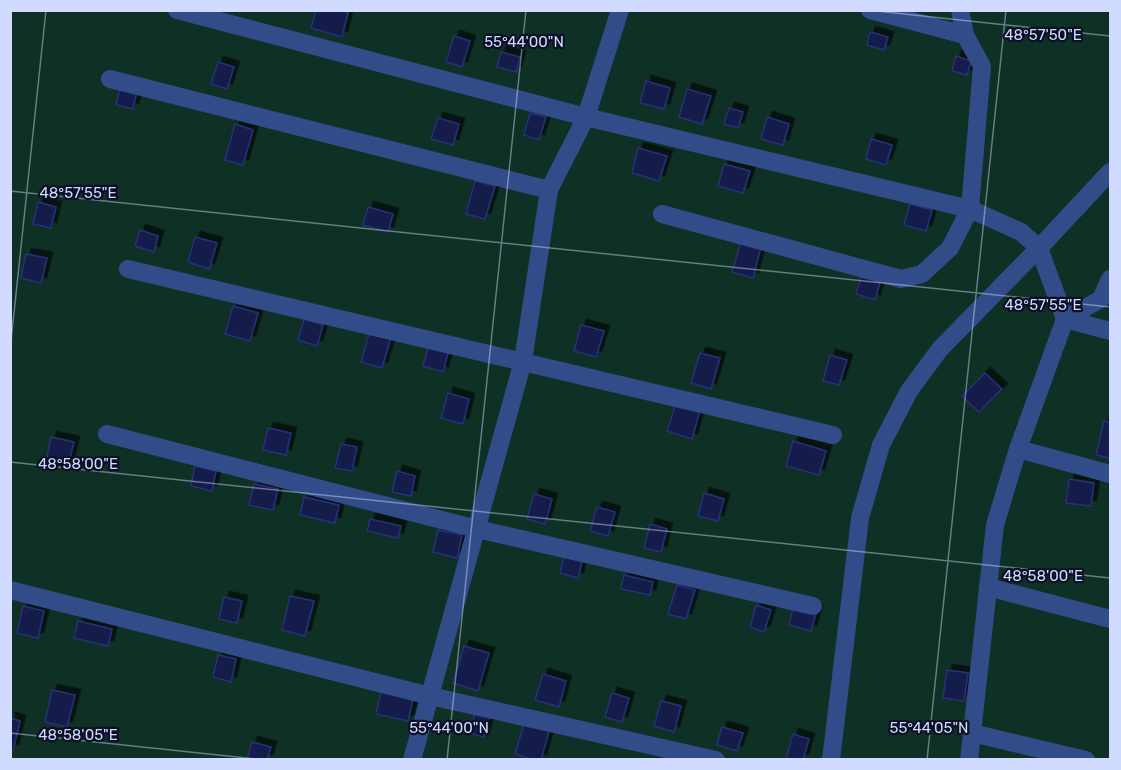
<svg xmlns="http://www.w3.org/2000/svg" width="1121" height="770" font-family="Rubik,sans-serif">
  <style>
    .green { fill: #0f3024 }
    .building { fill: #161d49; stroke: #263177; stroke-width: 1.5; filter: url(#shadow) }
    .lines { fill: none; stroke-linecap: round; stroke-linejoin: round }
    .minor { stroke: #324c89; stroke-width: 18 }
    .ticks { fill: none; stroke: #d1dbff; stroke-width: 1.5; stroke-opacity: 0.45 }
    .ticks-label { font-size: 15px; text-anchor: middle; fill: #d1dbff; stroke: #0c1026; stroke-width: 4.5; stroke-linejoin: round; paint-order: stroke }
  </style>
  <defs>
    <filter id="shadow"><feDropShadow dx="5.5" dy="-5.5" stdDeviation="0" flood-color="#0009"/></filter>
  </defs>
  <rect width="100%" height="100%" fill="#0c1026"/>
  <path class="green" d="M10,11h1100v748h-1099z"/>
  <g class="building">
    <path d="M316,10h25l7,3 -6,24 -31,-9z"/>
    <path d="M870,32l18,5 -4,13 -17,-5z"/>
    <path d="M454,36l16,5 -8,26 -16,-5z"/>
    <path d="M501,52l19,5 -4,15 -19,-5z"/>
    <path d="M956,56l15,5 -4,14 -15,-4z"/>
    <path d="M218,62l16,5 -7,22 -16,-5z"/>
    <path d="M646,81l24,7 -6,21 -24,-6z"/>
    <path d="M120,87l17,4 -4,18 -17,-4z"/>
    <path d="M687,89l24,7 -9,28 -23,-7z"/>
    <path d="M729,108l14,4 -5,16 -14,-4z"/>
    <path d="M530,113l16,4 -7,23 -15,-5z"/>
    <path d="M767,117l22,7 -6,21 -22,-6z"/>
    <path d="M438,118l21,6 -6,21 -22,-6z"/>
    <path d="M235,124l18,6 -10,35 -18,-5z"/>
    <path d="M871,139l21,6 -6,20 -20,-6z"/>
    <path d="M638,148l29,8 -8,25 -27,-8z"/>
    <path d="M724,164l26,7 -7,22 -25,-7z"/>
    <path d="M475,181l20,5 -10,33 -19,-5z"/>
    <path d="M38,202l18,5 -5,21 -18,-4z"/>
    <path d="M910,204l22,6 -6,21 -22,-6z"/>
    <path d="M368,207l25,7 -5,18 -25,-7z"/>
    <path d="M140,230l18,6 -4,16 -19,-6z"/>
    <path d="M195,237l22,6 -8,26 -21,-7z"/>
    <path d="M741,242l20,5 -8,31 -21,-6z"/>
    <path d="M26,254l21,4 -6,25 -20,-5z"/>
    <path d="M861,277l19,5 -5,18 -19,-6z"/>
    <path d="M233,306l25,7 -8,28 -25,-7z"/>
    <path d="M304,319l19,6 -6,21 -19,-6z"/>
    <path d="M581,325l23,6 -8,26 -22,-6z"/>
    <path d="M370,331l21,6 -9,31 -21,-6z"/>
    <path d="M428,348l20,5 -5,19 -20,-6z"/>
    <path d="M700,353l20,5 -9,31 -20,-6z"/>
    <path d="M830,355l17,5 -8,25 -16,-4z"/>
    <path d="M985,373l17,16 -23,23 -17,-16z"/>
    <path d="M448,393l21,6 -6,25 -22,-6z"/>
    <path d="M676,403l24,7 -8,29 -25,-8z"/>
    <path d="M1104,421l6,2v35l-14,-3z"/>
    <path d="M268,428l23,5 -5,22 -23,-5z"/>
    <path d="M51,437l23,5 -5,20 -22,-5z"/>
    <path d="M793,441l33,10 -7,24 -33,-9z"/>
    <path d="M341,444l16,3 -5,24 -17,-3z"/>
    <path d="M195,466l21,5 -4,20 -21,-5z"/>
    <path d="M397,471l18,5 -4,20 -19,-4z"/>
    <path d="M1069,479l25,4 -3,23 -25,-3z"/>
    <path d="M254,484l24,5 -5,21 -24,-5z"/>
    <path d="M704,493l20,6 -6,22 -20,-5z"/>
    <path d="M534,494l18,5 -7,25 -18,-5z"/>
    <path d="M304,497l35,8 -4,18 -35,-8z"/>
    <path d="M597,507l18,5 -7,24 -18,-5z"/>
    <path d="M370,519l31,7 -3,12 -31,-7z"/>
    <path d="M650,524l17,5 -6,23 -17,-4z"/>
    <path d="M438,530l24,5 -5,23 -24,-6z"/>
    <path d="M564,557l18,4 -4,17 -18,-5z"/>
    <path d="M624,575l29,7 -3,13 -29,-6z"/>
    <path d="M677,585l18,5 -9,29 -18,-5z"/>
    <path d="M290,596l24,5 -9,35 -23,-6z"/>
    <path d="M224,597l18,4 -5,22 -18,-4z"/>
    <path d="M794,604l23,6 -6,21 -22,-6z"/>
    <path d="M756,605l15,5 -7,22 -14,-5z"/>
    <path d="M23,606l21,5 -6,27 -21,-5z"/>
    <path d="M78,621l34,8 -4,17 -34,-8z"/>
    <path d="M464,646l25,7 -11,38 -25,-8z"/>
    <path d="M218,655l18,4 -5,23 -18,-5z"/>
    <path d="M947,670l21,3 -4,28 -21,-3z"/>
    <path d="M543,674l23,7 -7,26 -24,-7z"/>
    <path d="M382,688l32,7 -6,26 -32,-7z"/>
    <path d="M52,690l23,5 -8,32 -22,-5z"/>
    <path d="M612,693l17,5 -7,24 -17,-5z"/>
    <path d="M661,701l20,5 -7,26 -20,-6z"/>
    <path d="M476,710l14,4 -6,23 -14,-4z"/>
    <path d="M10,718l10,3 -7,29 -3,-1z"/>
    <path d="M525,721l25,7 -9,32h-7l-19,-6z"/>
    <path d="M722,727l21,6 -6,18 -20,-6z"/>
    <path d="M793,734l16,5 -6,21 -17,-1z"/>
    <path d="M252,742l19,5 -4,13h-20z"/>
  </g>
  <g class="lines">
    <g class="minor">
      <path d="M177,10l409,107 384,92 51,23 18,16 26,71 45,12"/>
      <path d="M870,10l95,25"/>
      <path d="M110,79l439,111"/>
      <path d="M662,214l239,65 21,-5 28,-26 20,-39 12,-143 -17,-31 -5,-25"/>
      <path d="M128,269l705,166"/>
      <path d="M107,434l370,95 336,77"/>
      <path d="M1018,449l92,25"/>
      <path d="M988,587l122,32"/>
      <path d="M10,590l420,106 286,64"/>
      <path d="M972,733l114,27"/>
      <path d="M412,760l111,-399 26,-171 37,-73 34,-107"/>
      <path d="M831,760l29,-242 21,-73 28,-54 31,-42 99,-101 71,-76"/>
      <path d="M969,760l26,-235 23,-76 47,-130 36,-20 9,-20"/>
    </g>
  </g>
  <path class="ticks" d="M867,10l243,26M10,191l1100,116M10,351l36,-341M10,462l1100,116M10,733l255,27M447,760l79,-750M927,760l79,-750"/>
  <g class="ticks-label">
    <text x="1043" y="40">48°57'50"E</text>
    <text x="524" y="47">55°44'00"N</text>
    <text x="78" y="198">48°57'55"E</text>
    <text x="1043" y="310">48°57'55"E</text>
    <text x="78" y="469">48°58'00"E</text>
    <text x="1043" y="581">48°58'00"E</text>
    <text x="449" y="733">55°44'00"N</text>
    <text x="929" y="733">55°44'05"N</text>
    <text x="78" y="740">48°58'05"E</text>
  </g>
  <rect width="1121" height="770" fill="none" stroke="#d1dbff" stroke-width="24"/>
</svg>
